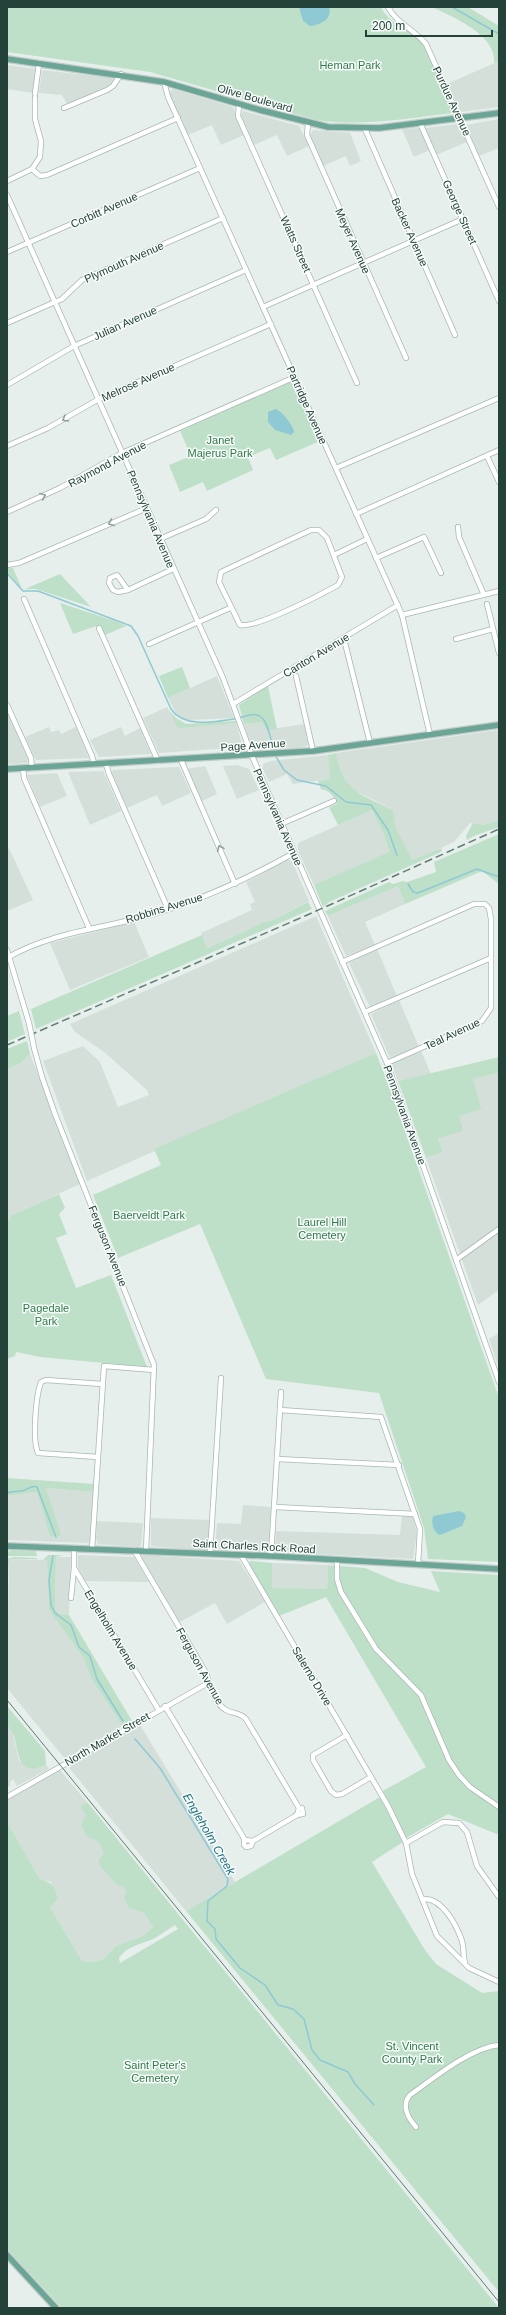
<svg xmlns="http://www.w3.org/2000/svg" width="506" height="2315" font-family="Arial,sans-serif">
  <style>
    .built { fill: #d4dfda }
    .green { fill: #bfe0c8; fill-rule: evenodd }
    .water { fill: #8ec9d4 }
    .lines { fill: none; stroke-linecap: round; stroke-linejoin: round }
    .stream { stroke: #8ec9d4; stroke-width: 1.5 }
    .minor-casing { stroke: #a8b8b2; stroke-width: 6 }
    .major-casing { stroke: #c2cac8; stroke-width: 8 }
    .minor { stroke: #fff; stroke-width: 4.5 }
    .major { stroke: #6aa596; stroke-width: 5.5 }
    .tram { stroke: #5f7d75; stroke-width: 1 }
    .rail { stroke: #5f7d75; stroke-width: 1.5; stroke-dasharray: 8 4; stroke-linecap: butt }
    .minor-bridge-casing { stroke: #a8b8b2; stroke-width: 6; stroke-linecap: butt }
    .minor-bridge { stroke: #fff; stroke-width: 4.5 }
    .oneway { stroke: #92a09c }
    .labels { text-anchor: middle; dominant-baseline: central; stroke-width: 3; stroke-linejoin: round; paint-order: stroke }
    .park-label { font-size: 11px; fill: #2d7a4b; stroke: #f7fbf9 }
    .street-label { font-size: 11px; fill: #24423a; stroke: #f7fbf9 }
    .water-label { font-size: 12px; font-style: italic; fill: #1c6f80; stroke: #f7fbf9 }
  </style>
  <rect width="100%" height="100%" fill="#e6efeb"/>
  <g class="built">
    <path d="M499,61v46l-38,5 -14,-28z"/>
    <path d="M7,65l28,4 -2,24 -26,-4z"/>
    <path d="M42,70l70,8 1,3 -7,7 -39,16 -5,-9 -23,-2z"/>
    <path d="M173,89l60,18 11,28 -23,10 -9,-20 -24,10 -18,-39 -1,-3z"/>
    <path d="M243,111l56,15 10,20 -22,10 -10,-21 -23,10 -13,-30z"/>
    <path d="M499,119v29l-20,8 -13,-31z"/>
    <path d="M458,124l9,18 -31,13 -11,-27z"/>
    <path d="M419,128l11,22 -16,7 -12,-28z"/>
    <path d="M313,130l37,3 11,28 -11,5 -4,-10 -23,10 -13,-31z"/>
    <path d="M217,676l17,42 -46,2 -11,-5 -9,-17z"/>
    <path d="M167,707l11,20 58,-4 7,24 -84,6 -16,-35z"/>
    <path d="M7,711l21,48 -1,4 -20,1z"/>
    <path d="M262,722l4,8 38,-6 4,21 -5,3 -48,1 -5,-7 -6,-18z"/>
    <path d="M49,727l2,5 8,-2 2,4 15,-7 13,31 -53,2 -11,-23z"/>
    <path d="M121,727l4,9 15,-8 11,26 -52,3 -9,-17z"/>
    <path d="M499,730v90l-15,5 -14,-2 -16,19 -42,19 -16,-33 -3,-18 -41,-21 -13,-19 -3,-17z"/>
    <path d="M328,755l3,24 -38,5 -6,-10 -18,8 -6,-13v-5l7,-3z"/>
    <path d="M237,765l12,4 10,21 -22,9 -14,-33z"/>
    <path d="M205,766l12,28 -15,7 -15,-32z"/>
    <path d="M179,767l12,26 -29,13 -5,-11 -30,13 -15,-35 1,-3z"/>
    <path d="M103,771l18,40 -31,14 -22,-53z"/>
    <path d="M57,773l10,23 -27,11 -13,-32z"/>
    <path d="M372,810l12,25 5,18 -75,32 -16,-35v-7z"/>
    <path d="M7,844l26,56 -26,11z"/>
    <path d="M287,860l5,1 17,40 -38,20 -9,1 -18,10 -37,16 -6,-15 51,-23 -2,-6 5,-2 -9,-20z"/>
    <path d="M398,886l7,18 -40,18 10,23 -29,11 -18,-40z"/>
    <path d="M316,916l60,137 -289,128 -44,-120 40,-15 17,16 18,45 31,-12 -2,-5 -43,-38 -29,-20 -5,-8z"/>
    <path d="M134,922l15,35 -79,33 -20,-47z"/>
    <path d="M377,949l20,47 -27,11 -21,-44z"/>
    <path d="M399,1000l20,47 -29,11 -19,-44z"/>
    <path d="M421,1051l10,23 -33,7 -6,-15 2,-3z"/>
    <path d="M30,1054l50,130 -68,31 -5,7v-153l14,-6z"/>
    <path d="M499,1073v217l-21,15 -52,-147 17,-6 -5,-14 21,-22 14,-37z"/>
    <path d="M499,1333v36l-10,-30z"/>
    <path d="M46,1488l47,4 -2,47 -3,4 -81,-3v-44l30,-4 12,42h11z"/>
    <path d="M243,1505l28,2 -3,45 -53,-3 2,-26 24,1z"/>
    <path d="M402,1516l11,1 4,16 -4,26 -138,-7 1,-21 124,4z"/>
    <path d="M151,1518l59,2 -2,29 -4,2 -53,-5z"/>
    <path d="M97,1521l46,2 -2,22 -2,2 -41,-3 -2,-6z"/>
    <path d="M78,1555l56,2 15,25 -64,-1 -7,-13z"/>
    <path d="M142,1555l97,6 26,41 -38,22 -12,-21 -37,20 -37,-64z"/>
    <path d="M56,1557h15l-2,58h-8l-6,-6z"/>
    <path d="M9,1559l38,1 2,50 35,49 8,21 31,46 -58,33 -58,-71z"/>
    <path d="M272,1563l56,2 -1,25 -56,-2z"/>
    <path d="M7,1722l5,8 7,31 20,7 7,-3 3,4 -32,17 -4,-7 -3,3v4l-3,1z"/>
    <path d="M139,1723l96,159 -49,29 -119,-146z"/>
    <path d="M60,1770l27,32 -7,5 6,8 9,23 5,4 26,50 3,16 15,5 9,14 -9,9 -28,10 -13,13 -8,3 -13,-1 -32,-54 7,-7 -6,-18 -11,-3 -33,-57v-22z"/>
  </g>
  <g class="green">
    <path d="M7,7h374c8,17 26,20 39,33 15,17 24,52 33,73 -45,5 -90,14 -136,7l-167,-48 -143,-20z"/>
    <path d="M432,7h36l31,19v35l-5,2c3,-28 -41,-46 -62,-56z"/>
    <path d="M290,382l4,1 26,58 -44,19 -6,-12 -22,9 5,13 -46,21 -4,-9 -23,10 -11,-27 22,-9 -11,-25z"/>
    <path d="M7,567l6,1 9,21 -15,-18z"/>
    <path d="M60,574l31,33 -55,-18h-11z"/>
    <path d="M60,603l58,19 8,4 -21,9 -6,-10 -26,9z"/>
    <path d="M182,667l8,21 -22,10 -9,-22z"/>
    <path d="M268,686l9,43 -11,1 -4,-8 -18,2 -5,-19z"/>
    <path d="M169,710l7,8 10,6 50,-3v2l-58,5z"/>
    <path d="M336,753c6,38 26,42 57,57l3,18 16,32 30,-12 -1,4 -112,50 -6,5 -9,-22 75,-33 -5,-17 -12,-25 -34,15 -9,-18 8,-3c-3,-8 -7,-13 -16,-15l-3,-8 12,-2 -2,-24z"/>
    <path d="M499,820v7l-25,9 -7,4 -1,-4 7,-13 11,2z"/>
    <path d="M499,834v50l-17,-13 -77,33 -7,-18 -70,30 -3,-5 64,-29 4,2 10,-3 4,1 29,-10 -2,-10z"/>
    <path d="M308,902l4,7 -276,120 -5,-20 171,-74 5,13 37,-16 18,-10 9,-1z"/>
    <path d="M19,1011l6,23 -18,8v-26z"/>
    <path d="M27,1041l3,13 -9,9 -14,6v-20z"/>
    <path d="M376,1053l17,44 106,301v164l-71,-3 -4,-31 -45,-135 -113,-14 -66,-155 -82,34 -25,-63 68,-30 -7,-16z"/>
    <path d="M499,1057v16l-26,6 8,30 -22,7 4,15 -25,7 5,14 -17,6 -28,-77z"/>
    <path d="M59,1194l6,14 -6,6 8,20 -11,4 20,50 35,-13 36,92 -107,-10 -24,-5 -1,4 -8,3v-137l5,-7z"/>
    <path d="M7,1466v12l87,6 -1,8 -47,-4 15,47 -9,2 -3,-3 -12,-42 -30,4z"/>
    <path d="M12,1550l24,1 1,5h-30v-4z"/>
    <path d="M48,1555h15l-7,2 -1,52 6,6h8l63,106 -9,5 -31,-46 -8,-21 -35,-49 -2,-50h-4z"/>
    <path d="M14,1557l23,1v1h-28l-2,37v-37z"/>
    <path d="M250,1561l22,2v25l55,1 1,-24 37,3 33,14 42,10 -9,-21 68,4v260l-51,-21 -42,24 -23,-47 43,-24 -100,-170 -47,19 -30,-51z"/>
    <path d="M7,1706l38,45 1,14c-28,13 -27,-11 -32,-29 -2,-5 -6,-9 -7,-14 -1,-5 0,-11 0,-16z"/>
    <path d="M380,1797l23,45 -31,20 53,88 11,14 46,29 17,-2v301l-313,-381z"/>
    <path d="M87,1802l412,506h-437l-55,-59v-427l33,57c11,3 17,8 17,21l-7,7 32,54 13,1 8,-3 13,-13 27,-10 10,-9 -9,-14 -15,-5 -5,-10 2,-6 -3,-6h-5l-18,-20 -1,-7 5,-5c-4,-11 -6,-15 -17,-17l-6,-12 5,-10 -6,-8zM175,1925l3,4 -58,34 -1,-5c9,-13 24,-14 36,-20 7,-4 13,-9 20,-13z"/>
  </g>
  <g class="water">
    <path d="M299,7h30c4,12 -9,18 -19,19l-7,-5z"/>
    <path d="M275,409c6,1 18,16 19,23l-3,3 -16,-5 -7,-8v-10z"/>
    <path d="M459,1511l5,2 2,4 -4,9 -22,9c-7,-3 -9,-12 -7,-19z"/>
  </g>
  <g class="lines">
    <g class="stream">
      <path d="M452,7l47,27"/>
      <path d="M7,573l16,18h15l93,35 7,10 33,73c13,19 42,13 63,10 8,-1 20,-8 27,-2 8,6 10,25 13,34"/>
      <path d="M275,755l9,15 13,10 29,6 20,16 25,3 17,25 9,25"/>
      <path d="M408,884l5,8 5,1 59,-24 22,8"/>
      <path d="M7,1493c5,-2 8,-1 14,-2 7,0 9,-7 16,-4l19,50"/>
      <path d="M53,1556l-4,24 2,25 4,8 16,12 8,22 11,9 7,23 26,42"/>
      <path d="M135,1739l25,29 68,111 -1,7 -19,15 -1,20 8,8 1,10 24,29 25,17 13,20 15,4 11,10 8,31 8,10 28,12 7,12 19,21"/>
    </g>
    <g class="minor-casing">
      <g id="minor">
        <path d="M388,7c8,16 27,23 38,37l73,163"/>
        <path d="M164,82l4,15 234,518 28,120"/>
        <path d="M35,94l4,-31"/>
        <path d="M239,105l-1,11 119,267"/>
        <path d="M64,108l43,-18 6,-4 8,-12"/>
        <path d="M308,123l-1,12 99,223"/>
        <path d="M420,123l79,178"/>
        <path d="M365,129l90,206"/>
        <path d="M32,169l8,7 7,-1 131,-57"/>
        <path d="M7,181l25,-12 8,-12 1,-16 -6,-22v-21"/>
        <path d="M7,195l216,483 29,78 135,307 112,319"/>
        <path d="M7,252l193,-84"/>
        <path d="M263,307l200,-88"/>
        <path d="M7,323l55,-24 20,-19 141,-62"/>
        <path d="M7,385l67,-39 172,-76"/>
        <path d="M7,446l41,-18 51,-29 172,-75"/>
        <path d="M487,456l12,26"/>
        <path d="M336,468l163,-70"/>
        <path d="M7,512l53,-24 62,-35 173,-76"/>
        <path d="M356,514l143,-64"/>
        <path d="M458,527l1,10 25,58"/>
        <path d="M311,530h8l8,8 15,39 -4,8c-16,9 -83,44 -98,40l-21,-43 2,-10z"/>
        <path d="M160,539l46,-20 10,-9"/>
        <path d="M334,555l33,-16"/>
        <path d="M376,558l48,-21 17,36"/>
        <path d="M7,565l12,-2 128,-55"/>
        <path d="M128,590l-11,-15 -7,3 -1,5 4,7 5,2 10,-2 45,-21"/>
        <path d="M24,599l68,157 2,8"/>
        <path d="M487,604l12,49"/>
        <path d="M402,615l97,-24"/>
        <path d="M99,628l59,133"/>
        <path d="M456,639l37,-10"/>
        <path d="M345,643l25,100"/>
        <path d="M149,644l81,-36"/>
        <path d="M296,676l17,75"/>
        <path d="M233,704l165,-99"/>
        <path d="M7,705l24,53 1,10"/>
        <path d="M181,760l54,124"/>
        <path d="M106,764l3,10 59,135"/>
        <path d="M23,768l1,10 65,150"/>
        <path d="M281,824l53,-23"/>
        <path d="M7,950l22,73"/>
        <path d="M7,958c42,-25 93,-29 139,-42 52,-14 101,-37 148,-63"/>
        <path d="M342,962l132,-58h11l4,4 2,11v89l-9,13 -95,42"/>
        <path d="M365,1012l126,-54"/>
        <path d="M34,1048l8,29 13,37 99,251 -8,186"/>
        <path d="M456,1260l43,-31"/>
        <path d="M280,1410l101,7 39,112 -2,35"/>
        <path d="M98,1457l-60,-4c-6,-14 -2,-58 3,-71l5,-2 56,4"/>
        <path d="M277,1459l122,6"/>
        <path d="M275,1507l140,7"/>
        <path d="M74,1548v20l84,141"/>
        <path d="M92,1549l12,-183 50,4"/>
        <path d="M134,1550l72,123c4,12 7,29 20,37 7,4 14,2 20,9l53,89 -2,7 -44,26 -8,-1 -80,-134"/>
        <path d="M210,1554l11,-176"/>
        <path d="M241,1555l147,251 18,37 6,31 25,62 32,32 30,14"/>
        <path d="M271,1556l10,-164"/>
        <path d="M337,1560v19l4,13 35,57 45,46 28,65 10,15 11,12 29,20"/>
        <path d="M71,1598l3,-30"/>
        <path d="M347,1735l-34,20v5l18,31 5,4 6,-1 29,-17"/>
        <path d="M7,1797l201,-114"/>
        <path d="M296,1815l7,-1 -1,-6h-3"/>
        <path d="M244,1840v5l2,2 5,-1 2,-5"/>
        <path d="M406,1843l37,-21 16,1 8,9 10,34 22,31"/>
        <path d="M423,1899c19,-2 34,27 39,42 2,7 1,15 3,22"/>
        <path d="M416,2127c-8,-9 -15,-22 -6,-32 24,-17 60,-47 89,-50"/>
      </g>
    </g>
    <g class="major-casing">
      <g id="major">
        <path d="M7,59l157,23 96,28 68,17 51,1 120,-15"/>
        <path d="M7,769l306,-18 186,-26"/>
        <path d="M7,1546l264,10 228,13"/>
        <path d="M7,2255l49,53"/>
      </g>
    </g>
    <use href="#minor" class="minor"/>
    <use href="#major" class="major"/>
    <path class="tram" d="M7,1700l492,602"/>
    <path class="rail" d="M7,1045l298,-129 194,-87"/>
    <g class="minor-bridge-casing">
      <path id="minor-bridge" d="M29,1023l5,25"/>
    </g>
    <use href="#minor-bridge" class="minor-bridge"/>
  </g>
  <defs><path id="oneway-chevron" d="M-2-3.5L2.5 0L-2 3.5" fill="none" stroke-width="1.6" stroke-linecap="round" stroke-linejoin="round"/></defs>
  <g class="oneway">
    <use href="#oneway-chevron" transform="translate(65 419) rotate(150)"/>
    <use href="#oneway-chevron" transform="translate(43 496) rotate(-23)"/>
    <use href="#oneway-chevron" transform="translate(111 523) rotate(157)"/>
    <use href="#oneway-chevron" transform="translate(220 848) rotate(-114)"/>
  </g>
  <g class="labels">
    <g class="park-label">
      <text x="350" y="65">Heman Park</text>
      <text x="220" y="440">Janet<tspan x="220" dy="13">Majerus Park</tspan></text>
      <text x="149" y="1215">Baerveldt Park</text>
      <text x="322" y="1222">Laurel Hill<tspan x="322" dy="13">Cemetery</tspan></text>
      <text x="46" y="1308">Pagedale<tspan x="46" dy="13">Park</tspan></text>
      <text x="412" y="2046">St. Vincent<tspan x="412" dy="13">County Park</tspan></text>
      <text x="155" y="2065">Saint Peter's<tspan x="155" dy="13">Cemetery</tspan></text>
    </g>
    <g class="street-label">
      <text transform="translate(255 98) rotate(16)">Olive Boulevard</text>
      <text transform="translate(452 101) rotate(65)">Purdue Avenue</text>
      <text transform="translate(104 210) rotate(-24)">Corbitt Avenue</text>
      <text transform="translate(460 212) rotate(66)">George Street</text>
      <text transform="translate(410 232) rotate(66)">Backer Avenue</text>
      <text transform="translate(353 241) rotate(66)">Meyer Avenue</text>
      <text transform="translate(296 244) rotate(66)">Watts Street</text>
      <text transform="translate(124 262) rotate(-24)">Plymouth Avenue</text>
      <text transform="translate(125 323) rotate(-24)">Julian Avenue</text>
      <text transform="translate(138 382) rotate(-24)">Melrose Avenue</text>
      <text transform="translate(307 405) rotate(66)">Partridge Avenue</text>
      <text transform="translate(107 464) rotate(-28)">Raymond Avenue</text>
      <text transform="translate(151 519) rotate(67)">Pennsylvania Avenue</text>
      <text transform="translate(316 655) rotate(-31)">Canton Avenue</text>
      <text transform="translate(253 745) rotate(-4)">Page Avenue</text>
      <text transform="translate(278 817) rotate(66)">Pennsylvania Avenue</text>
      <text transform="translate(164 908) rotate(-17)">Robbins Avenue</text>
      <text transform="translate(452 1034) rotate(-25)">Teal Avenue</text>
      <text transform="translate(405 1115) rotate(70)">Pennsylvania Avenue</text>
      <text transform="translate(108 1246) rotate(68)">Ferguson Avenue</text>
      <text transform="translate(254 1546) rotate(3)">Saint Charles Rock Road</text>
      <text transform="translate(111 1630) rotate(59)">Engelholm Avenue</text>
      <text transform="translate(200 1666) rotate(61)">Ferguson Avenue</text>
      <text transform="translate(312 1676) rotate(59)">Salerno Drive</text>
      <text transform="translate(107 1739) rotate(-30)">North Market Street</text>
    </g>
    <g class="water-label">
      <text transform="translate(209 1834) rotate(60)">Engleholm Creek</text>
    </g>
  </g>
  <rect width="506" height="2315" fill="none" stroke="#24423a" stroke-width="16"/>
  <path d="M366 30v6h126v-6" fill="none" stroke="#24423a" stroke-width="2"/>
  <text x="372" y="30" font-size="12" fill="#24423a" stroke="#f7fbf9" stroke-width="3" paint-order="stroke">200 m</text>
</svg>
